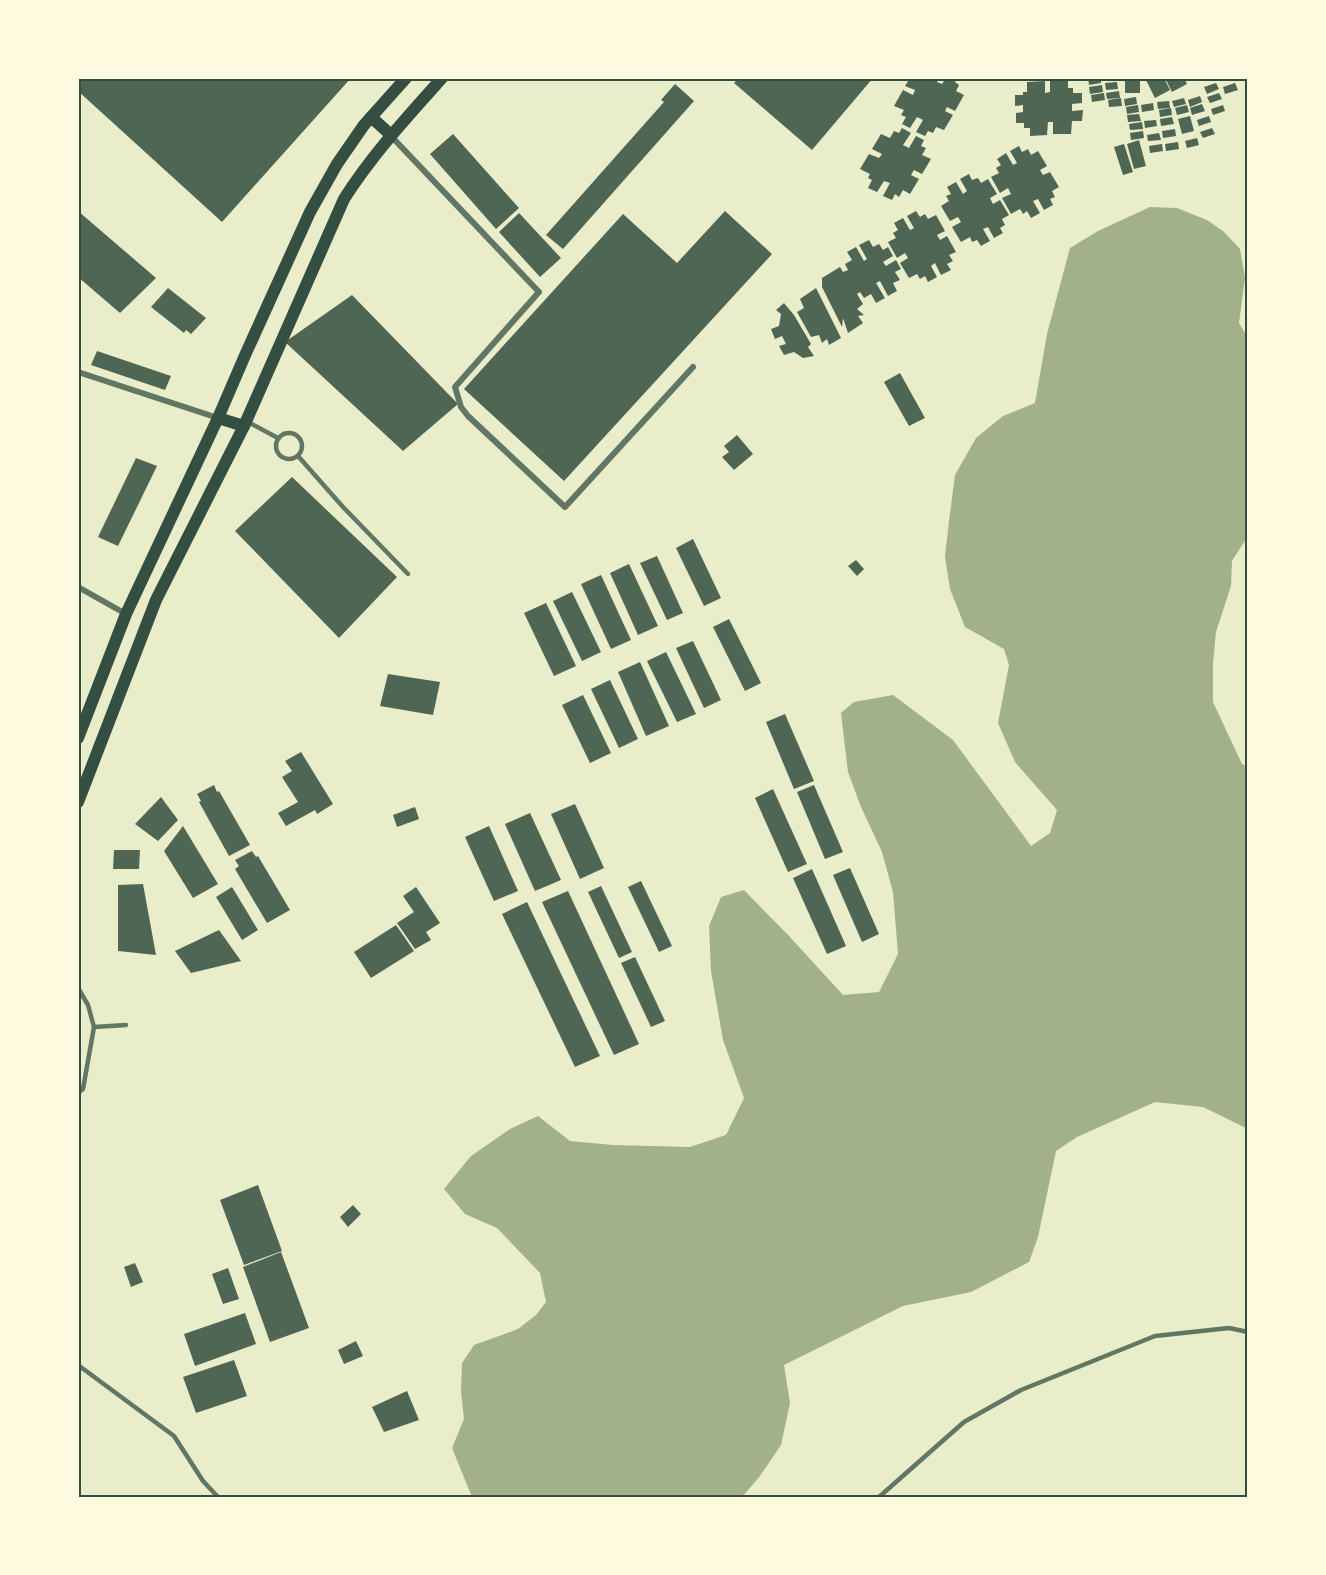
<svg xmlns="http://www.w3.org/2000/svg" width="1326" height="1575" font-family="Arial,sans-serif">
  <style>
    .water { fill: #a3b18a }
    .building { fill: #4f6655 }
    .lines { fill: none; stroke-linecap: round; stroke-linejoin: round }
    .service { stroke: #617663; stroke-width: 4.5 }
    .minor { stroke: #617663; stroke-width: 6 }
    .secondary { stroke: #344e41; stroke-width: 12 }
    .neatline { fill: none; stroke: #344e41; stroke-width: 2 }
  </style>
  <rect width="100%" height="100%" fill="#e9edc9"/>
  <path class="water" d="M1150,207l27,1 30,12 16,11 17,18 5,29 -6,45 9,15v198l-16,25 -1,25 -15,46 -3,31v39l29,62 6,3v362l-45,-22 -48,-5 -78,35 -21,14 -18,86 -9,25 -58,30 -68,14 -119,59 6,38 -9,42 -21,31 -18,21h-270l-20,-49 12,-29 -3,-28 1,-28 12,-18 44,-16 18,-14 10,-13 -6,-29 -43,-45 -32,-14 -21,-25 27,-33 39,-27 28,-13 32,25 43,4 77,2 36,-12 18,-37 -21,-58 -12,-69 -2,-45 12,-29 23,-7 45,46 54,59 36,-3 19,-38 -5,-62 -11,-40 -21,-45 -13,-35 -7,-59 13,-11 39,-7 60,45 78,106 19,-13 7,-23 -42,-48 -17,-39 11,-58 -5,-16 -39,-22 -15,-38 -5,-33 4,-35 6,-46 21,-37 27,-22 32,-13 12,-69 23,-86 28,-17z"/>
  <g class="building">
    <path d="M78,78h273l-129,144 -144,-131z"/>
    <path d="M739,78h134l-61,72 -78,-67z"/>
    <path d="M910,78h29l-2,4 5,2 4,-6h11l-2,4 4,3 -3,6 8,4 -9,16 -8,-4 -2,4 8,4 -9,15 -8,-3 -3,6 -5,-2 -3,5 -9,-4 7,-12 -6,-3 -7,11 -8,-4 4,-7 -5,-2 3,-5 -10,-4 9,-16 10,5 2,-5 -10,-4z"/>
    <path d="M1088,78h13v5l-12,2z"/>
    <path d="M1145,78h19l6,12 -15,8z"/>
    <path d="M1165,78h19l3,6 -15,8z"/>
    <rect x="1125" y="80" width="15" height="13"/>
    <path d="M1045,81v12l5,-1v-11h18v7h5v5h9v10l-10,1v7l11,-1 -1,11h-10l-1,13h-18v-12h-5l-1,13 -17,1v-8h-6v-5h-8v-10l7,-1v-7l-8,1v-11h8v-3h4v-10z"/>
    <path d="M1117,82l1,7 -12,1 -1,-7z"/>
    <path d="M1216,83l3,6 -12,5 -3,-7z"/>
    <path d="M1235,83l3,7 -13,4 -2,-7z"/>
    <path d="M675,84l19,17 -131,148 -17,-14 118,-133 -3,-2z"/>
    <path d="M1102,85l1,7 -13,2 -1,-7z"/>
    <path d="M1119,91l1,7 -13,1 -1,-6z"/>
    <path d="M1104,93l1,7 -13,2 -1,-7z"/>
    <path d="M1219,93l3,6 -12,4 -3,-6z"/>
    <path d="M1200,96l2,6 -12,5 -2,-7z"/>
    <path d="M1136,97l1,7 -12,2 -1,-7z"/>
    <path d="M1121,98l1,8 -13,1 -1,-7z"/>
    <path d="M1184,98l2,6 -12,3 -2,-6z"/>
    <path d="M1169,101l1,7 -12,1 -1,-7z"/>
    <path d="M1153,103l1,7 -12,2 -1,-7z"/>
    <path d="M1202,104l3,7 -13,4 -2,-7z"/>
    <path d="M1138,105l1,7 -12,2 -1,-7z"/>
    <path d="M1187,105l2,7 -12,3 -2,-7z"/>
    <path d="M1223,105l2,6 -12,4 -2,-6z"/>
    <path d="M1171,108l1,7 -12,2 -1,-7z"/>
    <path d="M1139,114l2,7 -13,1 -1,-7z"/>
    <path d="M1190,116l4,15 -12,3 -4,-15z"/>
    <path d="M1209,116l2,6 -12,4 -2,-6z"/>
    <path d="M1172,117l2,7 -13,2 -1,-7z"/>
    <path d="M1156,120l1,6 -12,2 -1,-7z"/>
    <path d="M1142,122l1,7 -13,1 -1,-6z"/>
    <path d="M902,128l9,5 -8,12 6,3 7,-12 8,4 -3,6 5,2 -4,7 9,4 -9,15 -8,-4 -3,5 8,4 -9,15 -7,-4 -4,7 -4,-3 -3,6 -9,-4 7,-13 -6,-2 -7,11 -9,-4 4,-8 -4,-2 2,-4 -10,-5 9,-15 10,4 3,-4 -10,-5 9,-15 9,4 4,-7 5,2z"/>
    <path d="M1212,128l3,6 -12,4 -3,-6z"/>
    <path d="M1175,129l1,7 -13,2 -1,-7z"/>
    <path d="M1143,131l1,7 -13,2 -1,-7z"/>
    <path d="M1159,133l2,7 -13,1 -1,-6z"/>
    <path d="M453,134l66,74 -23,21 -66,-75z"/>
    <path d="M1197,138l2,7 -12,3 -2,-7z"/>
    <path d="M1139,140l7,26 -12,3 -7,-25z"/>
    <path d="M1178,142l1,7 -13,2 -1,-7z"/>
    <path d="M1124,144l9,28 -10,3 -9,-28z"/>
    <path d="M1162,144l1,7 -13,2 -1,-7z"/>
    <path d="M1019,146l3,6 6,-3 3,6 7,-4 9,15 -7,4 3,5 7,-3 9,15 -7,4 3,6 -5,2 3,6 -9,5 -6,-11 -5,2 7,12 -9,5 -4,-7 -4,3 -3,-5 -9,5 -9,-16 9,-4 -3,-6 -8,5 -9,-16 8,-4 -3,-5 5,-3 -4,-6 9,-6 7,12 4,-2 -7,-12z"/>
    <path d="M969,174l3,6 6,-2 3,5 7,-4 9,15 -7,4 3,6 7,-4 9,15 -7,4 3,6 -5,3 3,5 -9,5 -6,-11 -5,2 7,12 -9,5 -4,-6 -5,2 -2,-5 -9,5 -9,-15 9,-5 -3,-5 -8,4 -9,-15 8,-5 -3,-5 5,-2 -4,-7 9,-5 7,12 4,-3 -7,-12z"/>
    <path d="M78,211l78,67 -36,35 -42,-36z"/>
    <path d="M725,211l47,43 -208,227 -100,-92 159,-175 54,49z"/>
    <path d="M916,211l4,6 5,-3 3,5 8,-4 9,16 -8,4 3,5 7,-4 9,16 -7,3 4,6 -6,3 4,6 -10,5 -6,-12 -4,3 6,11 -9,5 -3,-6 -5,3 -3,-5 -8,4 -9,-15 8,-5 -3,-5 -8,5 -9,-16 8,-4 -3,-5 5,-3 -4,-7 9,-5 7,12 4,-2 -7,-12z"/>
    <path d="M519,213l42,45 -21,19 -41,-45z"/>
    <path d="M869,240l4,7 6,-3 4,6 5,-3 5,9 -10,6 3,4 10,-6 5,9 -6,3 5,8 -7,3 4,8 -9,5 -8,-15 -4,2 9,15 -9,5 -5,-9 -7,4 -4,-6 -3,2 6,10 -6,5 7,6 -6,1 5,7 -15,10 -5,-15 -1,9 -20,-40v-9l18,-11 3,5 5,-2 -3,-6 7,-4 -5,-8 9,-5 8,14 3,-2 -8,-14z"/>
    <path d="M168,288l38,30 -15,16 -5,-4 -2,3 -33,-26z"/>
    <path d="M816,288l25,50 -12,7 -2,-6 -5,4 -3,-8 -8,2 -14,-25 7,-4 -4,-9z"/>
    <path d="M352,295l106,109 -55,47 -118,-109z"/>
    <path d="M784,303l10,12 17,29 -3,3 6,9 -11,2 -9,-6 -10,3 -5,-9 7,-2 -4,-8 -7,3 -4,-10 8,-3 2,-12 -5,-4z"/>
    <path d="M97,351l74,25 -6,14 -74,-25z"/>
    <path d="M900,373l25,45 -16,8 -25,-44z"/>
    <path d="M737,435l16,19 -19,16 -12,-13 7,-5 -5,-6z"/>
    <path d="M136,458l21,8 -39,80 -20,-9z"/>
    <path d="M292,477l105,100 -58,61 -104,-107z"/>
    <path d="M693,539l28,59 -17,8 -28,-58z"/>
    <path d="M657,556l26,57 -16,7 -27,-57z"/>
    <path d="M856,560l8,9 -7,7 -9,-10z"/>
    <path d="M629,564l29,62 -20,9 -28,-62z"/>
    <path d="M601,575l30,65 -20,9 -30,-65z"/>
    <path d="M572,592l29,60 -19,9 -29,-60z"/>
    <path d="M546,603l30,63 -22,10 -30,-63z"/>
    <path d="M729,619l32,64 -16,8 -32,-64z"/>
    <path d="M693,641l28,59 -17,8 -28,-60z"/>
    <path d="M666,652l30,62 -19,8 -30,-61z"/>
    <path d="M640,662l29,64 -23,10 -28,-64z"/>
    <path d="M388,674l52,8 -7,33 -53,-9z"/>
    <path d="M610,680l28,59 -19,9 -28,-59z"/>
    <path d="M583,695l28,58 -21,10 -28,-58z"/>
    <path d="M785,714l29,67 -20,8 -28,-67z"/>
    <path d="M301,752l32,52 -16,10 -2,-4 -29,16 -8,-13 20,-11 -16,-25 10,-6 -7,-10z"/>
    <path d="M214,785l3,7 2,-1 31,54 -21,11 -30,-54 2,-1 -4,-7z"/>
    <path d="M814,785l29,67 -18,7 -28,-67z"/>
    <path d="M773,789l34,75 -19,8 -33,-74z"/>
    <path d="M161,797l17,23 -20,21 -23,-17z"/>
    <path d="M575,804l29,64 -24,11 -29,-65z"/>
    <path d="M415,807l4,12 -22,8 -4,-12z"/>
    <path d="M530,813l31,67 -26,11 -30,-67z"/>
    <path d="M183,826l35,58 -25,14 -29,-47z"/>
    <path d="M489,826l29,65 -24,10 -29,-64z"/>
    <path d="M114,850h26l-1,19h-26z"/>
    <path d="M252,851l4,6 2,-1 32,54 -23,13 -32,-54 4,-3 -4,-6z"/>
    <path d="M850,868l29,66 -17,8 -29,-67z"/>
    <path d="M812,869l34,77 -19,8 -34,-76z"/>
    <path d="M641,881l31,65 -13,6 -31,-65z"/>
    <path d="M143,884l13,71 -38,-4v-66z"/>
    <path d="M601,886l31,66 -13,6 -31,-66z"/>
    <path d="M232,887l26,43 -16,10 -26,-43z"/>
    <path d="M416,887l24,36 -14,9 5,8 -16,9 -18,-26 17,-11 -11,-16z"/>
    <path d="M568,891l71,153 -25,11 -72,-153z"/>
    <path d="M527,902l73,154 -25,11 -73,-153z"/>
    <path d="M396,925l18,26 -43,27 -17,-26z"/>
    <path d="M219,930l22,31 -50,12 -16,-22z"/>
    <path d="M635,957l30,64 -14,6 -30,-64z"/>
    <path d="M258,1185l24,66 -38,14 -24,-65z"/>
    <path d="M353,1205l8,9 -13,13 -8,-10z"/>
    <path d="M281,1252l28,76 -39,14 -27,-75z"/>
    <path d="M135,1263l8,19 -12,5 -7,-20z"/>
    <path d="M228,1268l11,31 -16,5 -11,-30z"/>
    <path d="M245,1313l11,31 -61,22 -11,-32z"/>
    <path d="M356,1341l7,15 -19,8 -6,-14z"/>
    <path d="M234,1360l13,36 -51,17 -13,-36z"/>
    <path d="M407,1391l12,29 -35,12 -12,-25z"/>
  </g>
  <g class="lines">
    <g class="service">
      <path d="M246,421l32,17"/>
      <circle cx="289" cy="446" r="13"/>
      <path d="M298,456l45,51 65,67"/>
      <path d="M78,988l10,17 6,22"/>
      <path d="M78,1093l5,-4 11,-62 32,-2"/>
      <path d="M78,1365l96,71 29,45 15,16"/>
      <path d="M879,1497l85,-75 57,-32 134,-54 74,-8 19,4"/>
    </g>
    <g class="minor">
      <path d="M391,136l148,156 -84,95 6,20 7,9 97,91 128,-140"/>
      <path d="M78,372l140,46"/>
      <path d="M78,587l48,27"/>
    </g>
    <g class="secondary">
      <path d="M371,117l20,18"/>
      <path d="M218,418l26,8"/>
      <path d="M78,738l48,-124 92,-196 28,-65 64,-141 27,-48 27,-39 42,-47"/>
      <path d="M78,802l78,-202 88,-174 100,-227c28,-44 63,-82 98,-121"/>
    </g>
  </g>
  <rect width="1326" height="1575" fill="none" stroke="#fefae0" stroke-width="159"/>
  <rect x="80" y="80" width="1166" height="1416" class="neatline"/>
</svg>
